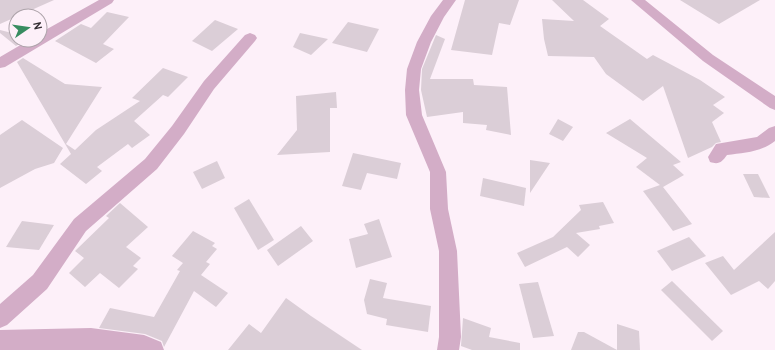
<svg xmlns="http://www.w3.org/2000/svg" width="775" height="350" font-family="Overpass,sans-serif">
  <style>
    .building { fill: #dbced7 }
    .lines { fill: none; stroke-linecap: round; stroke-linejoin: round }
    .minor { fill: #d3adc7; fill-rule: evenodd }
  </style>
  <rect width="100%" height="100%" fill="#fdf0f9"/>
  <g class="building">
    <path d="M0,0h54l-54,24z"/>
    <path d="M465,0h54l-9,25 -11,-2 -7,32 -41,-5z"/>
    <path d="M552,0h31l26,19 -9,7 47,33 6,-4 47,25 25,17 -12,8 11,8 -12,9 9,20 -5,1 -4,4 -24,11 -25,-72 -20,15 -37,-27 -12,-17 -46,-1 -4,-17 -2,-20 32,2z"/>
    <path d="M680,0h80l-41,24z"/>
    <path d="M107,12l22,5 -26,27 11,5 -18,14 -41,-22 26,-17 10,4z"/>
    <path d="M215,20l23,9 -26,22 -20,-10z"/>
    <path d="M348,22l31,7 -12,23 -35,-9z"/>
    <path d="M0,30l16,4v6h10l-10,6 -16,-13z"/>
    <path d="M300,33l28,6 -17,16 -18,-8z"/>
    <path d="M436,35l9,4 -15,40h43l1,6 33,2 4,48 -25,-5 1,-5 -24,-2v-11l-36,5 -6,-27 1,-21z"/>
    <path d="M23,58l42,26 37,3 -36,57 9,6 21,-20 44,-29 -8,-3 31,-30 25,9 -20,20 -5,-2 -29,26 16,14 -18,13 -4,-4 -31,23 5,4 -16,13 -26,-20 11,-10 -54,-92z"/>
    <path d="M336,92l1,16h-7v44l-53,3 20,-25 -1,-34z"/>
    <path d="M558,119l15,8 -10,14 -14,-7z"/>
    <path d="M630,119l51,43 -8,3 11,10 -21,12 29,37 -19,7 -30,-40 17,-6 -24,-18 11,-9 -41,-25z"/>
    <path d="M22,120l41,28 -9,15 -19,6 -35,19v-53z"/>
    <path d="M353,153l48,10 -4,16 -30,-6 -6,17 -19,-4z"/>
    <path d="M530,160l20,3 -20,30z"/>
    <path d="M217,161l8,17 -23,11 -9,-17z"/>
    <path d="M743,174h15l12,24 -16,-1z"/>
    <path d="M483,178l43,10 -2,18 -44,-10z"/>
    <path d="M249,199l25,41 -16,10 -24,-42z"/>
    <path d="M603,202l11,21 -15,3 1,3 -24,4 14,12 -12,12 -11,-10 -42,20 -8,-14 36,-16 28,-27 -2,-5z"/>
    <path d="M120,203l28,24 -22,20 15,11 -8,8 5,3 -19,19 -19,-15 -15,14 -16,-14 15,-15 -9,-7 34,-33 -3,-2z"/>
    <path d="M379,219l13,38 -36,11 -7,-29 19,-5 -4,-10z"/>
    <path d="M22,221l32,4 -15,25 -33,-3z"/>
    <path d="M301,226l12,15 -35,25 -11,-16z"/>
    <path d="M193,231l22,12 -3,3 5,3 -11,13 4,2 -9,11 27,18 -12,14 -22,-16 -30,56 -2,-6 -17,-7 -46,-6 11,-20 44,9 26,-46 -3,-1 6,-7 -11,-7z"/>
    <path d="M775,232v49l-7,8 -9,-8 -28,14 -26,-32 18,-7 11,14z"/>
    <path d="M689,237l17,19 -34,15 -15,-20z"/>
    <path d="M370,279l17,4 -4,15 48,8 -3,26 -42,-7 1,-6 -20,-5 -3,-14z"/>
    <path d="M672,281l51,50 -11,10 -51,-51z"/>
    <path d="M538,282l16,54 -21,2 -14,-54z"/>
    <path d="M286,298l25,18 51,34h-134l21,-26 12,9z"/>
    <path d="M463,318l28,10 -2,9 31,6v7h-48l-11,-4z"/>
    <path d="M617,324l22,7 1,19h-23z"/>
    <path d="M578,332h6l33,18h-46z"/>
  </g>
  <g class="lines">
    <g class="minor">
      <path d="M99,0h15l-2,3 -107,64 -5,1v-11l29,-17h11v-7z"/>
      <path d="M443,0h13l-12,17 -13,25 -10,27 -2,21 3,25 24,57 2,37 9,42 4,86 -2,13h-22l2,-13v-86l-9,-42v-37l-24,-57 -1,-25 2,-21 10,-27 14,-26z"/>
      <path d="M631,0h14l68,55 62,41v14l-5,-2 -67,-47z"/>
      <path d="M250,33l5,2 2,3 -2,3 -41,48 -30,45 -27,35 -71,62 -39,58 -40,36 -7,3v-24l33,-29 41,-56 71,-60 27,-33 32,-45 41,-46z"/>
      <path d="M775,126v15c-14,11 -31,12 -48,14 -5,7 -8,10 -17,7l-2,-5 8,-13 41,-7 12,-9z"/>
      <path d="M91,328l53,7 17,7 3,8h-164v-20z"/>
    </g>
  </g>
  <g transform="translate(28 28) rotate(77)"><circle r="19" fill="#fdf0f9" stroke="#ada3aa"/>
  <path d="M0-3L7 15L0 10L-7 15Z" fill="#378c60"/>
  <text y="-6" font-size="11" font-weight="bold" text-anchor="middle" fill="#342f33">N</text>
  </g>
</svg>
